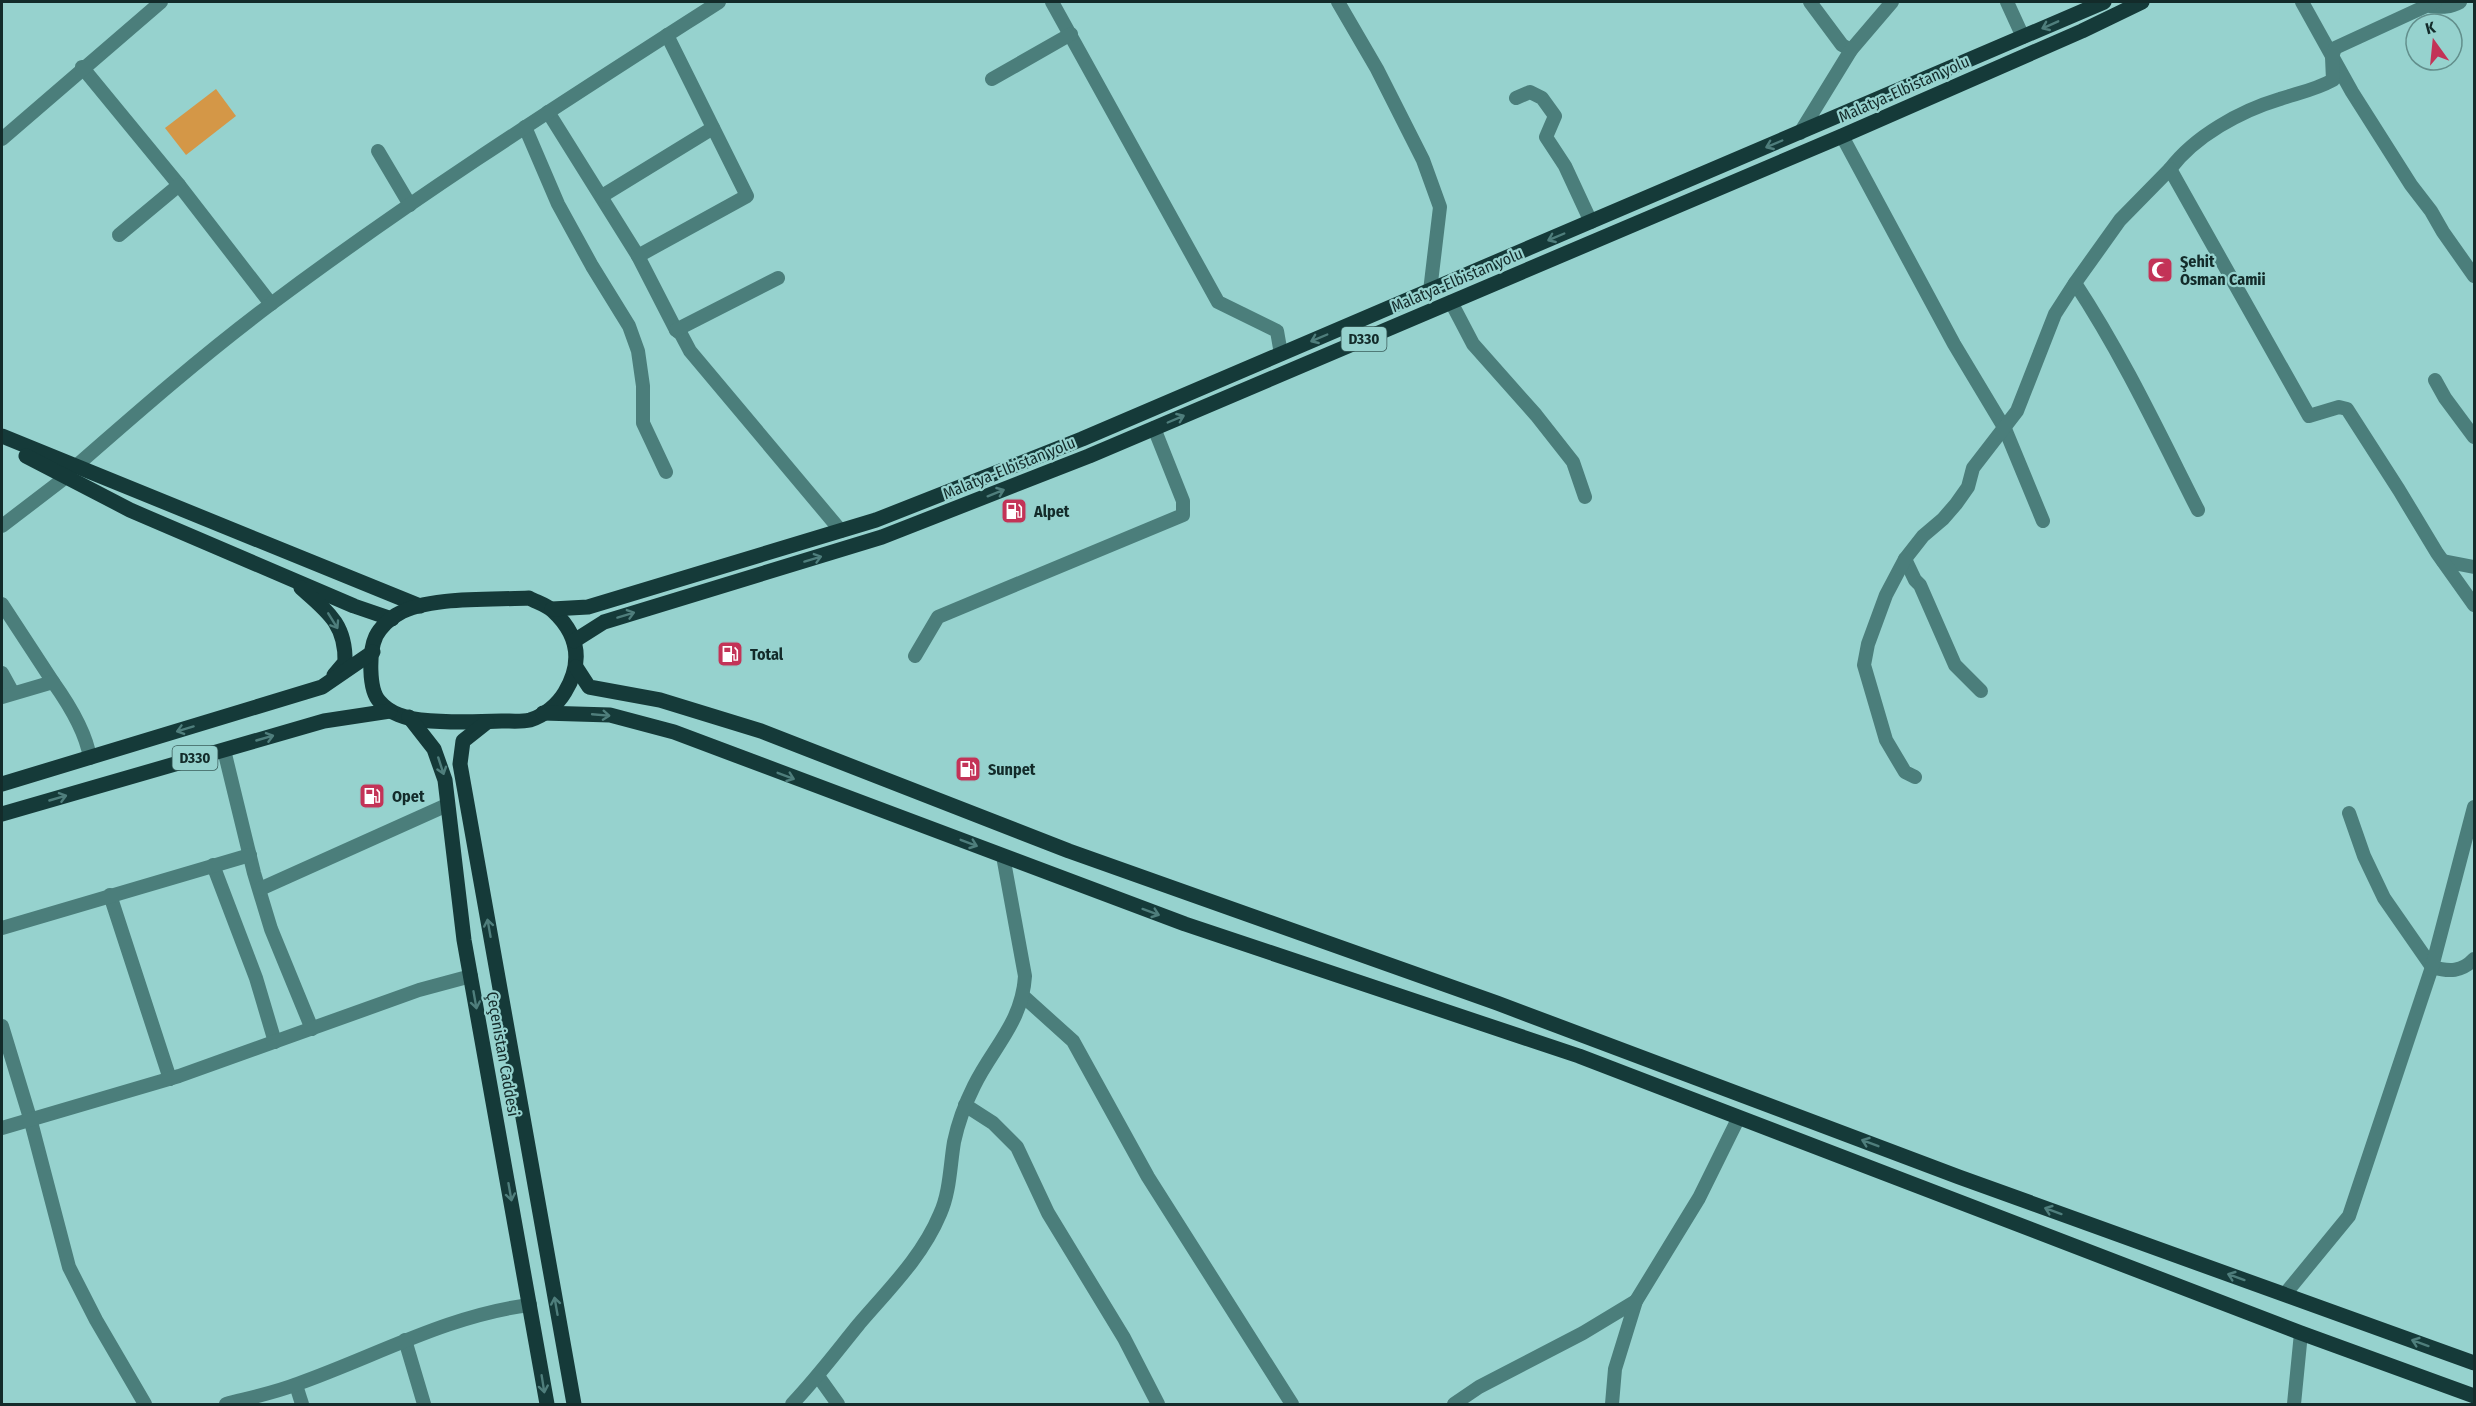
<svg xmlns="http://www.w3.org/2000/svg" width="2476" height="1406" font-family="'Fira Sans Condensed',sans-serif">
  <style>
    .green { fill: #d49747 }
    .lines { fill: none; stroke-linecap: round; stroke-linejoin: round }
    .minor { stroke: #4b7e7b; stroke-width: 14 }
    .major { stroke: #153a39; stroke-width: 15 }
    .oneway { stroke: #4f7e7c }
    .labels { text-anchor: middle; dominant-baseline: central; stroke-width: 4.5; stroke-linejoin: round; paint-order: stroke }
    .shield { fill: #96d2ce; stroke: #3a5d5b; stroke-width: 1.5 }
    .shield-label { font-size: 15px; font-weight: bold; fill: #132b2a }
    .street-label { font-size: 16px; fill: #132b2a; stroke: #96d2ce }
    .poi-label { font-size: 16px; font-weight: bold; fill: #132b2a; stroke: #96d2ce; text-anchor: start }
  </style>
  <rect width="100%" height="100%" fill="#96d2ce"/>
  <path class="green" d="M216,89l20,27 -50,39 -21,-27z"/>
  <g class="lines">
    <g class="minor">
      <path d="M1052,2l166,300 59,29 4,23"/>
      <path d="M1338,2l39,67 46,91 17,47 -10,84"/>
      <path d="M1810,2l32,43 9,5"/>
      <path d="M2007,2l16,35"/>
      <path d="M2302,2l50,90 59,93 20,26 12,21 31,44"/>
      <path d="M2430,2v4c12,1 19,2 30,-4"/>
      <path d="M82,67l97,118 92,119"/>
      <path d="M992,79l79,-45"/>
      <path d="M1516,98l14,-6 12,6 13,18 -9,21 19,29 26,56"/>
      <path d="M548,112l90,144 38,74 5,4 9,17 151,180"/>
      <path d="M525,127l33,77 34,62 37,60 9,25 5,35v37l23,49"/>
      <path d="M1800,133l51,-83 41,-48"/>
      <path d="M1842,136l112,208 51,85 38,92"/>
      <path d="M2,139l159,-137"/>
      <path d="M378,151l32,54"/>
      <path d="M2170,169c25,-33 70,-58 110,-70 18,-6 35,-9 53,-19l-1,-23 3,-9 100,-46"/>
      <path d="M602,196l111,-68"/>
      <path d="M119,235l60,-50"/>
      <path d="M638,256l109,-60 -80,-161"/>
      <path d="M2075,283c48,73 84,150 123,227"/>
      <path d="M1451,302l22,42 63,71 37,47 12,35"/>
      <path d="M676,330l102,-52"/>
      <path d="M2435,380l10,18 29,39"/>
      <path d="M75,467c64,-56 128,-112 196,-163 144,-108 297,-205 448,-302"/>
      <path d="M2,526l64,-49"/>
      <path d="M1905,559l10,21 5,5 35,80 26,26"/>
      <path d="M2443,561l31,6"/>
      <path d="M2,604l51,78"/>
      <path d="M915,656l23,-39 245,-102v-14l-29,-73"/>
      <path d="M2,673l11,20"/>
      <path d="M2,697l51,-15c15,21 33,50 37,76"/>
      <path d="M224,750l30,123 17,56 41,100"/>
      <path d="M1915,777l-10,-5 -19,-32 -22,-75 4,-21 18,-49 19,-36 18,-23 20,-17 13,-15 12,-17 5,-19 44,-57 38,-97 20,-31 45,-63 50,-51 139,247 30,-9 8,2 52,81 38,63 37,52"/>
      <path d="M2349,813l15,43 20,42 48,69c17,5 30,5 42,-8"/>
      <path d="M213,865l43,113 19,64"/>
      <path d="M260,889l187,-84"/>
      <path d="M110,895l60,184"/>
      <path d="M2,928l248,-73"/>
      <path d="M1023,996l50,45 75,136 144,227"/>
      <path d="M2,1026l28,92 39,149 27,53 49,84"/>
      <path d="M965,1105l28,18 24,24 31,66 76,125 34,66"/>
      <path d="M2,1128l177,-52 240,-86 52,-14"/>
      <path d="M2285,1294l64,-78 83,-249 42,-160"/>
      <path d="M405,1340l19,64"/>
      <path d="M818,1376l20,28"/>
      <path d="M296,1385l6,19"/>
      <path d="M226,1404c23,-6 48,-11 71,-20 77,-27 151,-69 233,-79"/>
      <path d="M792,1404c24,-25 45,-53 67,-80 30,-35 63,-67 81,-110 10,-22 10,-48 14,-72 4,-19 11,-38 20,-56 19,-39 48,-63 51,-110l-22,-120"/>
      <path d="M1454,1404l25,-17 104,-54 53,-32"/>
      <path d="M1612,1404l3,-35 21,-68 63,-103 39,-79"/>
      <path d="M2294,1404l7,-71"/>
    </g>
    <g class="major">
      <path d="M2,436l418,170"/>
      <path d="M26,456l104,54 224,96 38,13"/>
      <path d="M301,588c26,23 45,36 44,74l-11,13"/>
      <path d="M529,598c7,4 18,7 24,13 26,24 30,51 12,81 -7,12 -21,24 -35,28 -8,2 -19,1 -27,1 -28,1 -54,2 -82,-1 -14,-1 -32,-7 -41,-18 -12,-12 -11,-51 -4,-66 4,-8 14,-18 22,-22 30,-18 96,-14 131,-16z"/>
      <path d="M552,609l36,-2 288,-87 206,-81 1022,-437"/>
      <path d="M574,641l30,-19 278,-85 207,-81 753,-320 240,-105 60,-29"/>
      <path d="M576,667l13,20 71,13 101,31 308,120 428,152 462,174 515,186"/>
      <path d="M543,713l67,2 64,17 511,192 394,132 722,277 173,63"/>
      <path d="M409,717l25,32 11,31 19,160 83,464"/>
      <path d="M487,722l-24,19 -3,23 114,640"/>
      <path d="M2,784l320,-97 51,-35"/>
      <path d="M2,814l322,-93 66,-10"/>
    </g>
  </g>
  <defs><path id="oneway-shaft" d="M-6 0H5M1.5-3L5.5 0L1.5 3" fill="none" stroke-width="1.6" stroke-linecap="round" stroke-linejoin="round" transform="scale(1.5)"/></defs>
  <g class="oneway">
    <use href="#oneway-shaft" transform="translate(2050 25) rotate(156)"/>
    <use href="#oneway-shaft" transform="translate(1774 144) rotate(157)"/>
    <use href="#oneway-shaft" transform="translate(1556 237) rotate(157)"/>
    <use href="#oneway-shaft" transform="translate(1319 338) rotate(157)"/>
    <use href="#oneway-shaft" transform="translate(1176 419) rotate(-23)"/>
    <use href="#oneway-shaft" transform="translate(996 493) rotate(-22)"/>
    <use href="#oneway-shaft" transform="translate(813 559) rotate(-17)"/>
    <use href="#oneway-shaft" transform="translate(626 615) rotate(-17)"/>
    <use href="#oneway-shaft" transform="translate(333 621) rotate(58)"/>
    <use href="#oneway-shaft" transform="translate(601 715) rotate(5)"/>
    <use href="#oneway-shaft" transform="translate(185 729) rotate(163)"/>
    <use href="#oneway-shaft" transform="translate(265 738) rotate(-16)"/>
    <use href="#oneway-shaft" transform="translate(441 766) rotate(72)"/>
    <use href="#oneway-shaft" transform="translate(786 776) rotate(21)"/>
    <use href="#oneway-shaft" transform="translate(58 798) rotate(-16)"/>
    <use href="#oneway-shaft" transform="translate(969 843) rotate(21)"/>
    <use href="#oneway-shaft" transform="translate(1151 912) rotate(20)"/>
    <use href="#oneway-shaft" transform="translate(489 928) rotate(-100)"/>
    <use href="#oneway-shaft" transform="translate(475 1000) rotate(80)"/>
    <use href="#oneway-shaft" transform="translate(1870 1143) rotate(-159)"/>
    <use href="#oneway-shaft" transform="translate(510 1192) rotate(80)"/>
    <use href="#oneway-shaft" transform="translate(2053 1211) rotate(-160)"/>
    <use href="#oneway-shaft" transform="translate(2236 1277) rotate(-160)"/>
    <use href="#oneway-shaft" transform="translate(556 1306) rotate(-100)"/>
    <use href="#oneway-shaft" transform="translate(2420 1343) rotate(-160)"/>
    <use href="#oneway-shaft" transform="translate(543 1384) rotate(81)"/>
  </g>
  <defs>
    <g id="mosque-square" transform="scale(1.35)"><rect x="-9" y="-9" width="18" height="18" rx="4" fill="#c33357" stroke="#96d2ce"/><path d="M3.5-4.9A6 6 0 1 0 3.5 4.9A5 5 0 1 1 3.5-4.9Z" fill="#fff"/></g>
    <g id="fuel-square" transform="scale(1.35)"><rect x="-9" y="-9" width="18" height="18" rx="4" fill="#c33357" stroke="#96d2ce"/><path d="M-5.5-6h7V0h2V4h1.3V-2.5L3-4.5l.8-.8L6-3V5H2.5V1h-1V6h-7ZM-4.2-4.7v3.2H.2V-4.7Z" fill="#fff"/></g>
  </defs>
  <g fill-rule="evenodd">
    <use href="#mosque-square" x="2160" y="270"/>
    <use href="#fuel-square" x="1014" y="511"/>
    <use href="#fuel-square" x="730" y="654"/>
    <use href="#fuel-square" x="968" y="769"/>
    <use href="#fuel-square" x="372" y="796"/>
  </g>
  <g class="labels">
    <g class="shield">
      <rect x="1341.5" y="327" width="45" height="24" rx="4.5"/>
      <rect x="172.5" y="746" width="45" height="24" rx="4.5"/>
    </g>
    <g class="shield-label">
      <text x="1364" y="339">D330</text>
      <text x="195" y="758">D330</text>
    </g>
    <g class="street-label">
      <text transform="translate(1904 89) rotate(-24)">Malatya-Elbistan yolu</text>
      <text transform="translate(1457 280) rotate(-23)">Malatya-Elbistan yolu</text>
      <text transform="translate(1009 468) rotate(-22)">Malatya-Elbistan yolu</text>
      <text transform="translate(503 1054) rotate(80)">Çeçenistan Caddesi</text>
    </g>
    <g class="poi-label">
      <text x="2180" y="261">Şehit<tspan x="2180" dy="18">Osman Camii</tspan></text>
      <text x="1034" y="511">Alpet</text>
      <text x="750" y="654">Total</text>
      <text x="988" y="769">Sunpet</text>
      <text x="392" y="796">Opet</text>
    </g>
  </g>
  <rect width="2476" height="1406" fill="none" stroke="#132b2a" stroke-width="6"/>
  <g transform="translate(2434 42) rotate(345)"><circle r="28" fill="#96d2ce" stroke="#628f8c" stroke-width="1.5"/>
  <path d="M0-4.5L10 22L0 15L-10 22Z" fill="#c33357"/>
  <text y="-9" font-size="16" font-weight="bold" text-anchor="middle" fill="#132b2a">K</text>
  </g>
</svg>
